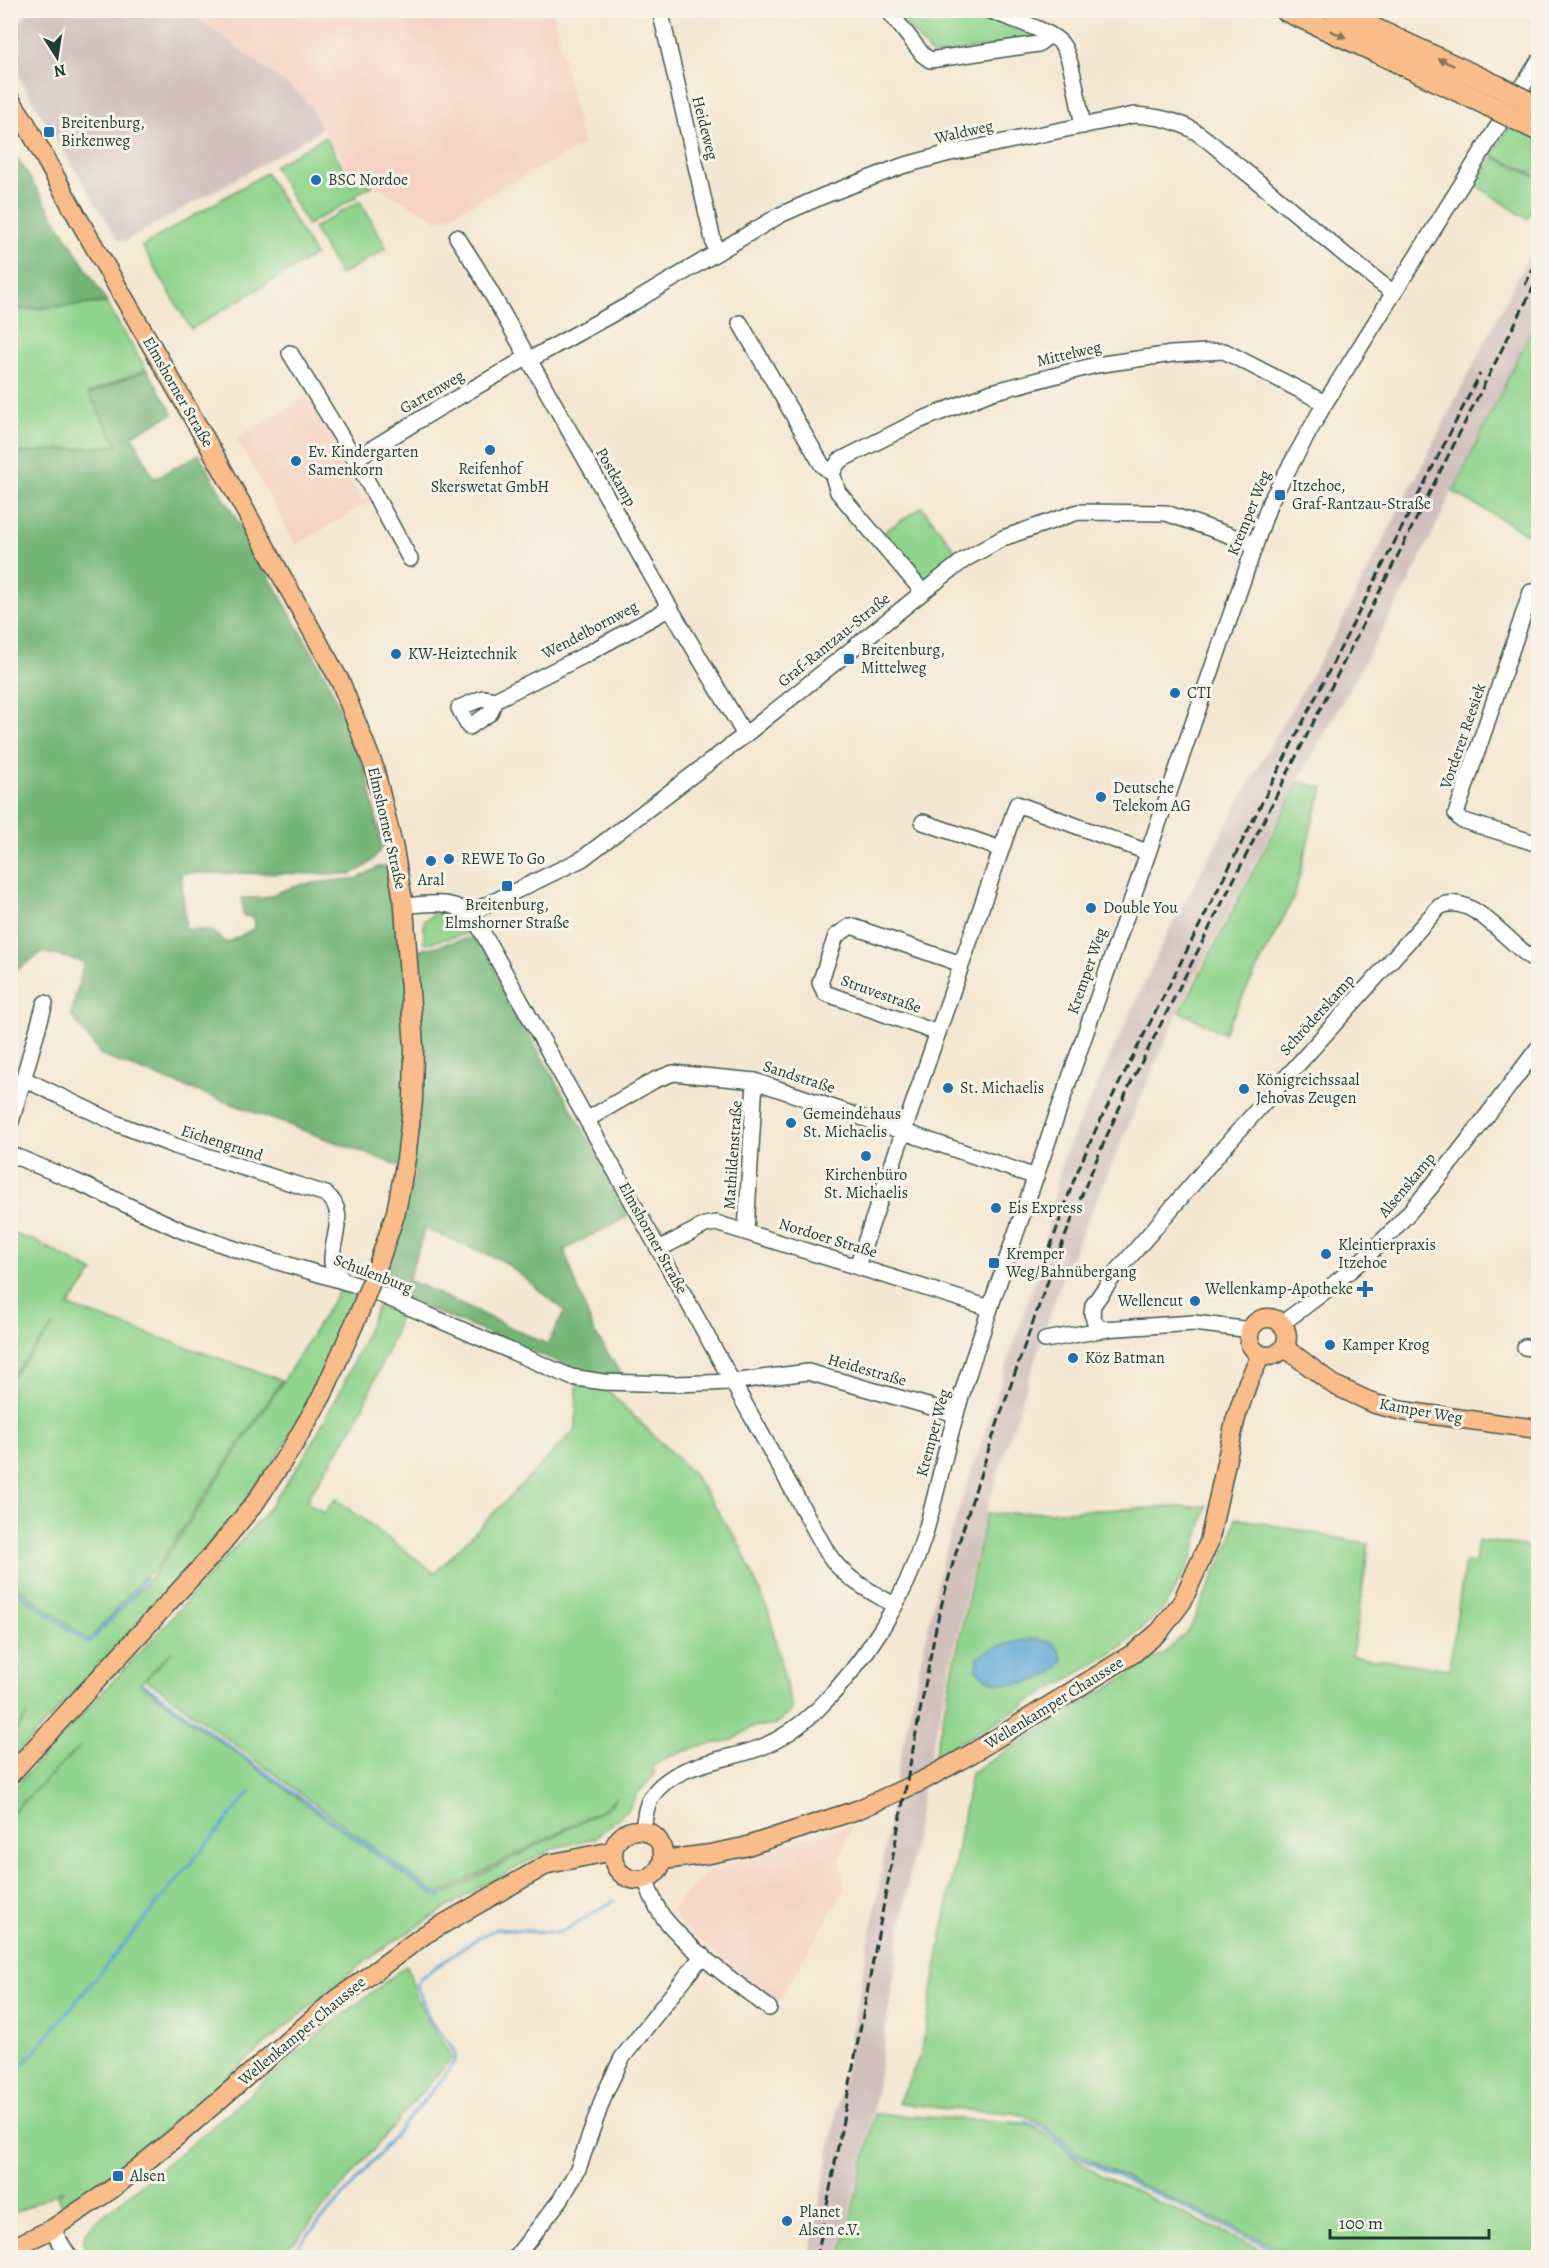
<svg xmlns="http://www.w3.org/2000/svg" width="1549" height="2268" font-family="Alegreya,serif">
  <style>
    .built { fill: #f5d2c3 }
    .industrial { fill: #d1bfbd }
    .green { fill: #90d48d; stroke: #588860; stroke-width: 1.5; fill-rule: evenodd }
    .forest { fill: #74b678; stroke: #4a7a56; stroke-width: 1.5; fill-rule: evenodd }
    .water { fill: #61a8d7; stroke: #407286; stroke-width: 1.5 }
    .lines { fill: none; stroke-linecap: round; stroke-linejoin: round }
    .stream { stroke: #61a8d7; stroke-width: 3 }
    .minor-casing { stroke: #3f564c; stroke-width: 18 }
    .major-casing { stroke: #3f564c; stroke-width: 21 }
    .highway-casing { stroke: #3f564c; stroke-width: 24 }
    .minor { stroke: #fff; stroke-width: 15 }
    .major { stroke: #f9bc8a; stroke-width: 18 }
    .highway { stroke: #f9bc8a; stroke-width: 21 }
    .rail { stroke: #1f3d34; stroke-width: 3; stroke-dasharray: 9 4.5; stroke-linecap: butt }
    .major-bridge-casing { stroke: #3f564c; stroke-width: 21; stroke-linecap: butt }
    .highway-bridge-casing { stroke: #3f564c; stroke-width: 24; stroke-linecap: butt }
    .major-bridge { stroke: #f9bc8a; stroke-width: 18 }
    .highway-bridge { stroke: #f9bc8a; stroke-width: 21 }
    .oneway { fill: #81765b }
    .poi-dot { fill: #1f6fb2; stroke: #f7f3e8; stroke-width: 2 }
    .labels { text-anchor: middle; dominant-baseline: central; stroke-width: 6; stroke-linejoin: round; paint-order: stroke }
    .poi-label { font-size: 16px; fill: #1f3d34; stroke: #f7f3e8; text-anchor: start }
    .street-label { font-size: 16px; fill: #1f3d34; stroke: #f7f3e8 }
  </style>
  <rect width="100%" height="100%" fill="#f7f3e8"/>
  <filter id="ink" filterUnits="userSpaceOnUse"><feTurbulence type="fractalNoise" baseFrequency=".0167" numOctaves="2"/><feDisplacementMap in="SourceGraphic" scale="12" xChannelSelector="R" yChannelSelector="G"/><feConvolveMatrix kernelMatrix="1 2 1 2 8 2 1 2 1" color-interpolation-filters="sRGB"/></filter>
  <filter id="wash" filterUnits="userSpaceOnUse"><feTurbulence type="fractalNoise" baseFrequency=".008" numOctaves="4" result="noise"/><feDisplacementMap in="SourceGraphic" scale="24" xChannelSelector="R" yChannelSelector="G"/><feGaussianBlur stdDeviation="1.35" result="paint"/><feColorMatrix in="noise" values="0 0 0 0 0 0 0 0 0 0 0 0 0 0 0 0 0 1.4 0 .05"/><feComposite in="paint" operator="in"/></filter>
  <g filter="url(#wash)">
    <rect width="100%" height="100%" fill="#f4e7d1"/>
    <g class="built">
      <path d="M187,11h366l30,134 -143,76 -88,-47 -31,-47 -11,-22 -14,-14z"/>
      <path d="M310,395l28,45 -6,4 20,34v5l9,18 9,-5 2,4 -76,45 -60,-107z"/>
      <path d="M852,1824l-12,35 5,30 -68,115 -93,-76 -13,-18 35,-38 67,-25z"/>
      <path d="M67,2235l16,22 -51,1z"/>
    </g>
    <g class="industrial">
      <path d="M30,10l157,1 109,80 14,14 11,22 -6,7 -189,107 -8,-1 -106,-173 -1,-30 4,-10z"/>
      <path d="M1538,238v76l-130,270 -110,197 -109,206 -128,294 -76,232 -63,279 -49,321 -34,144 -30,1 70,-370 15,-101 48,-226 97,-294 24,-109 104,-224 108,-197 62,-106z"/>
    </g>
    <g class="green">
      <path d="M895,11h78l57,22 2,6 -99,17z"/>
      <path d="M1538,81v95l-46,-21z"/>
      <path d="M325,137l26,44v5l5,-2 -2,-3 4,-2 14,7 -16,8 1,3 -50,28 -33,-59z"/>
      <path d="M1493,157l45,21v20l-11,21 -51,-34z"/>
      <path d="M266,173l49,82 -124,74 -49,-83z"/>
      <path d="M360,201l27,47 -47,27 -27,-47z"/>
      <path d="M106,303l40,66 -58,24 29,52 -106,8v-142z"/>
      <path d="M1538,316v224l-85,-48z"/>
      <path d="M922,507l37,48 -33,25 -42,-48z"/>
      <path d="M1299,782l25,6 -10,29 -20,80 -70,136 -44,-21z"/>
      <path d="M448,910l17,8 9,14 -50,12v-23l10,-7z"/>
      <path d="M11,1234l20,5 63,33 -26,34 214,74 -127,190 -9,5 -57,65 -78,-57v-204l43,-54 -43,52z"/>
      <path d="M346,1291l9,1 1,5c-12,29 -22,60 -37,89 -25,50 -59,96 -94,141l-207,226 -7,-5v-11l17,-22 -17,20v-147l78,56 68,-73 127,-191 54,-88z"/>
      <path d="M378,1305l19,8 1,9 -5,16 -37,84 -50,79 18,12 12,-14 99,74 141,-144 1,-45 27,3 89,87 46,69 30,70 23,97 -15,14 -25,3 -19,13 -33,6 -32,11 -16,9 3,8 -18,20 -8,15 -34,29 -40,10 -20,10 -57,30 -93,59 -46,35 -214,181 -63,45 -5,-13 7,-5 -53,24 -1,-399 71,-69 -70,67v-22l154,-166 98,-109 40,-57 38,-69zM172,1651l-26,28 288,213 7,1 164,-85 12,-11 -9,11 -169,89h-4l-295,-213z"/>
      <path d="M1207,1506l-15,52 -27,49 -44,41 -187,110 52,-244z"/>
      <path d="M1236,1518l133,26 -17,112 97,13 16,-107 10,1 3,-23 60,8v709h-240l-193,-89 -28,-16 -32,-26 -18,-10 -14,-3 -65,-4 -50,-6 23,-49 50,-281 196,-122 23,-23 41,-89z"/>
      <path d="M407,1965l10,33 11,24 24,35 -152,179 -22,21h-189c-10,-21 -5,-24 11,-39l112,-91 109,-95z"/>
      <path d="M875,2114l150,9c29,12 48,37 75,52l177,82h-436z"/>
    </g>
    <g class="forest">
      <path d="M10,148h1l96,154 -96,8z"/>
      <path d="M147,370l26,44 -41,21 22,44 45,-25 128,224 40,96 15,73c-8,14 -16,21 -31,27l-170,-1 5,56 24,1 17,13 28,-15 -1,-11 -11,-1 -1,-18h22l33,-13 62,-7 19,-11 9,-1 15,88 76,-18 54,104 100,174 -68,36 29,80 30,47 -35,-3 -209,-85 37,-117 -314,-116 -31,-41 13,-53 -42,-10 -31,22v-520l107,-8 -29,-52zM425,1229l78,32 62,50 -18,33 -139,-64z"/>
    </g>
    <path class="water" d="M1034,1639l18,3 8,10 3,9c-13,21 -52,29 -74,18 -4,-2 -8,-6 -12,-9l1,-13c17,-12 36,-15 56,-18z"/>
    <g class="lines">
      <g class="stream">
        <path d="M10,1586l79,57 57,-65"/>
        <path d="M142,1683l292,211h8"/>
        <path d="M10,2078l21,-22 220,-265"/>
        <path d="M1025,2120l20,9 31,26 28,15 188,88"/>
        <path d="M287,2258l65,-72 95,-113 9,-16 -5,-11 -21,-25 -13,-36 3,-7 55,-38 21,-11 63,4 55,-32"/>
      </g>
    </g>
  </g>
  <g filter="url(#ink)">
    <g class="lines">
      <g class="minor-casing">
        <g id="minor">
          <path d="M660,10l56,243"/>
          <path d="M888,10l35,45 7,5 108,-16 12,-9"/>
          <path d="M989,10c18,8 58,19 71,32 12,11 19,66 23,84"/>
          <path d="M457,237l20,31 193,340 75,127"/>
          <path d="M740,323l82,142 10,8"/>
          <path d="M290,353l65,106 55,100"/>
          <path d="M529,360l105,-58 146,-87 43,-19 79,-30 44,-12 188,-39c20,1 39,4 57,14 18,10 34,27 51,40 51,40 99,86 152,124"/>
          <path d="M355,459l79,-48 94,-54"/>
          <path d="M923,592l-85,-100 -6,-19 7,-12 79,-40 74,-29 104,-27 76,-11 52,-3 101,52"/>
          <path d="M1538,594l-7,-2 -75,222 5,6 77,24"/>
          <path d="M495,700l-5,13 -21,14 -10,-19 24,-10 12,2 88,-44 87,-48"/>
          <path d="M923,822l78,27"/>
          <path d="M404,906c26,-3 52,-7 71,13 119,210 233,423 352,633 17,27 40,37 67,53"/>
          <path d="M470,913l112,-54 163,-124 178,-143 41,-32 39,-22 75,-26 88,1 89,31"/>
          <path d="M938,1033l-113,-40 -5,-10 16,-47 15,-10 110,38"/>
          <path d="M24,1079l94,45 57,22 151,48c23,18 5,44 6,68l1,6 10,12"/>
          <path d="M588,1119l67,-39 18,-7 82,8 281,96"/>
          <path d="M11,1122l34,-119"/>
          <path d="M10,1154l65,27 108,50 55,19 125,37 208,90 32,5 73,2 55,-2 77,-10 148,42"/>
          <path d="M746,1231l9,-150"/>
          <path d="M659,1249l46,-24 11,-2 274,85"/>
          <path d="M857,1266l160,-462 130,48"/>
          <path d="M1281,1324c40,-29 78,-58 112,-94 53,-56 98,-121 145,-182"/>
          <path d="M1251,1330l-57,-7 -91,6 -7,-4 -4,-11 1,-9 22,-31 118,-137 206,-230c34,-18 71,41 99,55"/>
          <path d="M1045,1340l62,-11"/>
          <path d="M1525,1347l13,2"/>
          <path d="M643,1830c2,-12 2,-24 9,-34 23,-34 76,-35 110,-49 22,-9 39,-22 56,-38 46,-46 87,-109 106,-172 12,-40 20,-82 32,-123 10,-37 24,-74 36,-112l278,-800 55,-99 213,-341"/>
          <path d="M645,1879c5,13 10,27 18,38 29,36 70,63 106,91"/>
          <path d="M52,2229l18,29"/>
          <path d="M515,2258l46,-59 17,-30 27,-76 17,-35 81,-103"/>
        </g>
      </g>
      <g class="major-casing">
        <g id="major">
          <path d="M10,99l14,21 55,100 136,236 126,227 33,84 20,82 10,57 10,141 -1,53 -7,59 -10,53 -17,50"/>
          <circle cx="1268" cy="1337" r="19"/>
          <path d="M1284,1347l50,38 41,19 28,7 135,18"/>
          <path d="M10,1775l203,-221 42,-51 36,-54 31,-53 37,-83"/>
          <circle cx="638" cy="1855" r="25"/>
          <path d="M663,1860l47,-6 34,-7 113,-37 65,-29 49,-27 163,-101 26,-22 22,-29 27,-60 26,-121 13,-39 13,-27"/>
          <path d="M10,2249l42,-20 60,-40 69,-56 147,-127 96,-71 124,-71 65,-13"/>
        </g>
      </g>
      <g class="highway-casing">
        <g id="highway">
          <path d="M1285,10l92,42 111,53"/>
          <path d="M1334,10l165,77"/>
          <path d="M1524,123l14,7"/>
        </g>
      </g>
      <use href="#minor" class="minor"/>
      <use href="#major" class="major"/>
      <use href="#highway" class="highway"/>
      <g class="rail">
        <path d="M1525,285l13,-26"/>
        <path d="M1050,1248l25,-71 21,-48 384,-755"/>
        <path d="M817,2258l119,-631c21,-86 49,-168 78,-251 34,-99 70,-192 114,-287l410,-811"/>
      </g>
      <g class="major-bridge-casing">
        <path id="major-bridge" d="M359,1313l20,-51"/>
      </g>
      <g class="highway-bridge-casing">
        <g id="highway-bridge">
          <path d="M1499,87l37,19"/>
          <path d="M1488,105l36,18"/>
        </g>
      </g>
      <use href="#major-bridge" class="major-bridge"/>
      <use href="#highway-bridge" class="highway-bridge"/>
    </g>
    <defs><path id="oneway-solid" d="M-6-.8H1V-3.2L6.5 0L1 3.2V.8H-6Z" transform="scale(1.5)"/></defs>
    <g class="oneway">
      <use href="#oneway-solid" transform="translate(1338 34) rotate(24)"/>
      <use href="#oneway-solid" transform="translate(1446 62) rotate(-155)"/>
    </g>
  </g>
  <g class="poi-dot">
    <rect x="43" y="126" width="12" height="12" rx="3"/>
    <circle cx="316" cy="180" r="6"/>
    <circle cx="490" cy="450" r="6"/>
    <circle cx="296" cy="461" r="6"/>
    <rect x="1274" y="489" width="12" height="12" rx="3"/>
    <circle cx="396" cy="654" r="6"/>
    <rect x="843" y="653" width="12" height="12" rx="3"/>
    <circle cx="1175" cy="693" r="6"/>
    <circle cx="1101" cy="797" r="6"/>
    <circle cx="449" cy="859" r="6"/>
    <circle cx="431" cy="861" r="6"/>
    <rect x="501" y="880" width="12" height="12" rx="3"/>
    <circle cx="1091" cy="908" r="6"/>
    <circle cx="948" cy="1088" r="6"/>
    <circle cx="1244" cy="1089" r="6"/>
    <circle cx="791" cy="1123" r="6"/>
    <circle cx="866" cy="1156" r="6"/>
    <circle cx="996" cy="1208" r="6"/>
    <circle cx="1326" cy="1254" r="6"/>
    <rect x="988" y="1257" width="12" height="12" rx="3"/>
    <path d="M1362 1280h6v6h6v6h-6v6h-6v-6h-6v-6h6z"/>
    <circle cx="1195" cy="1301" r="6"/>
    <circle cx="1330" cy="1345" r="6"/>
    <circle cx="1073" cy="1358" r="6"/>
    <rect x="112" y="2170" width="12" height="12" rx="3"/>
    <circle cx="787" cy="2221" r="6"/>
  </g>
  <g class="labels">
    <g class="poi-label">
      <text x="61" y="123">Breitenburg,<tspan x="61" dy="18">Birkenweg</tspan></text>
      <text x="328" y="180">BSC Nordoe</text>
      <text x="308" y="452">Ev. Kindergarten<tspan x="308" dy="18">Samenkorn</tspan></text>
      <text x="490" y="469" text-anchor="middle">Reifenhof<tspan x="490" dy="18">Skerswetat GmbH</tspan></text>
      <text x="1292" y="486">Itzehoe,<tspan x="1292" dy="18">Graf-Rantzau-Straße</tspan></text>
      <text x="861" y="650">Breitenburg,<tspan x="861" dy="18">Mittelweg</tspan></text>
      <text x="408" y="654">KW-Heiztechnik</text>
      <text x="1187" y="693">CTI</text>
      <text x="1113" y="788">Deutsche<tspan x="1113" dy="18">Telekom AG</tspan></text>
      <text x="461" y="859">REWE To Go</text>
      <text x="431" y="880" text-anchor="middle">Aral</text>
      <text x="507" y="905" text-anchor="middle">Breitenburg,<tspan x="507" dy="18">Elmshorner Straße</tspan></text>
      <text x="1103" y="908">Double You</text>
      <text x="1256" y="1080">Königreichssaal<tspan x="1256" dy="18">Jehovas Zeugen</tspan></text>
      <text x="960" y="1088">St. Michaelis</text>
      <text x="803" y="1114">Gemeindehaus<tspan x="803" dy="18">St. Michaelis</tspan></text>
      <text x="866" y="1175" text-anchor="middle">Kirchenbüro<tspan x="866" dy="18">St. Michaelis</tspan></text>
      <text x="1008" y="1208">Eis Express</text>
      <text x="1338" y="1245">Kleintierpraxis<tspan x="1338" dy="18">Itzehoe</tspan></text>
      <text x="1006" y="1254">Kremper<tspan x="1006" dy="18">Weg/Bahnübergang</tspan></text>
      <text x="1353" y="1289" text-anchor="end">Wellenkamp-Apotheke</text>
      <text x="1183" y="1301" text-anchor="end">Wellencut</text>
      <text x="1342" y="1345">Kamper Krog</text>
      <text x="1085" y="1358">Köz Batman</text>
      <text x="130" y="2176">Alsen</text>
      <text x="799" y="2212">Planet<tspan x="799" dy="18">Alsen e.V.</tspan></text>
    </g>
    <g class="street-label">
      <text transform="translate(705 128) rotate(76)">Heideweg</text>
      <text transform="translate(964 132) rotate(-13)">Waldweg</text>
      <text transform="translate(1069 354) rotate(-13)">Mittelweg</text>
      <text transform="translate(178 392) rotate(60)">Elmshorner Straße</text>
      <text transform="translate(432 392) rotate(-30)">Gartenweg</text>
      <text transform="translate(616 477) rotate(60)">Postkamp</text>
      <text transform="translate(1249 513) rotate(-68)">Kremper Weg</text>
      <text transform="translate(590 630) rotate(-28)">Wendelbornweg</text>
      <text transform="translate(834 640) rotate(-39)">Graf-Rantzau-Straße</text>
      <text transform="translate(1463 736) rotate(-71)">Vorderer Reesiek</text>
      <text transform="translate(387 828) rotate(77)">Elmshorner Straße</text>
      <text transform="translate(1087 971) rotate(-71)">Kremper Weg</text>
      <text transform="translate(881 994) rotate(20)">Struvestraße</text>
      <text transform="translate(1317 1015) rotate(-48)">Schröderskamp</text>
      <text transform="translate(799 1077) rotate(18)">Sandstraße</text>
      <text transform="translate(222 1143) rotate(18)">Eichengrund</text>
      <text transform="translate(733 1155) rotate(-86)">Mathildenstraße</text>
      <text transform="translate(1407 1185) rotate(-50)">Alsenskamp</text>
      <text transform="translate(653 1238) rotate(61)">Elmshorner Straße</text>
      <text transform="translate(828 1238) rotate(17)">Nordoer Straße</text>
      <text transform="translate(373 1274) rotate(21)">Schulenburg</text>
      <text transform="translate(867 1370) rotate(16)">Heidestraße</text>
      <text transform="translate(1421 1411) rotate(10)">Kamper Weg</text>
      <text transform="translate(933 1433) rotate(-75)">Kremper Weg</text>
      <text transform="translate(1054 1703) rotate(-32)">Wellenkamper Chaussee</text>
      <text transform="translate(302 2031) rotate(-40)">Wellenkamper Chaussee</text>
    </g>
  </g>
  <rect width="1549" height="2268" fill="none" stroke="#f7f3e8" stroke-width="36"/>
  <g transform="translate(57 57) rotate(168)" stroke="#f7f3e8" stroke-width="4.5" paint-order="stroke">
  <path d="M0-4.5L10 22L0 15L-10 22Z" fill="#1f3d34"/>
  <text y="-9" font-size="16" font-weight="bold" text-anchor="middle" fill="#1f3d34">N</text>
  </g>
  <path d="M1330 2229v9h159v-9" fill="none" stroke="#1f3d34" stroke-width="3"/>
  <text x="1339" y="2229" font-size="18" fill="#1f3d34" stroke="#f7f3e8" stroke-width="4.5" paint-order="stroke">100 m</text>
</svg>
